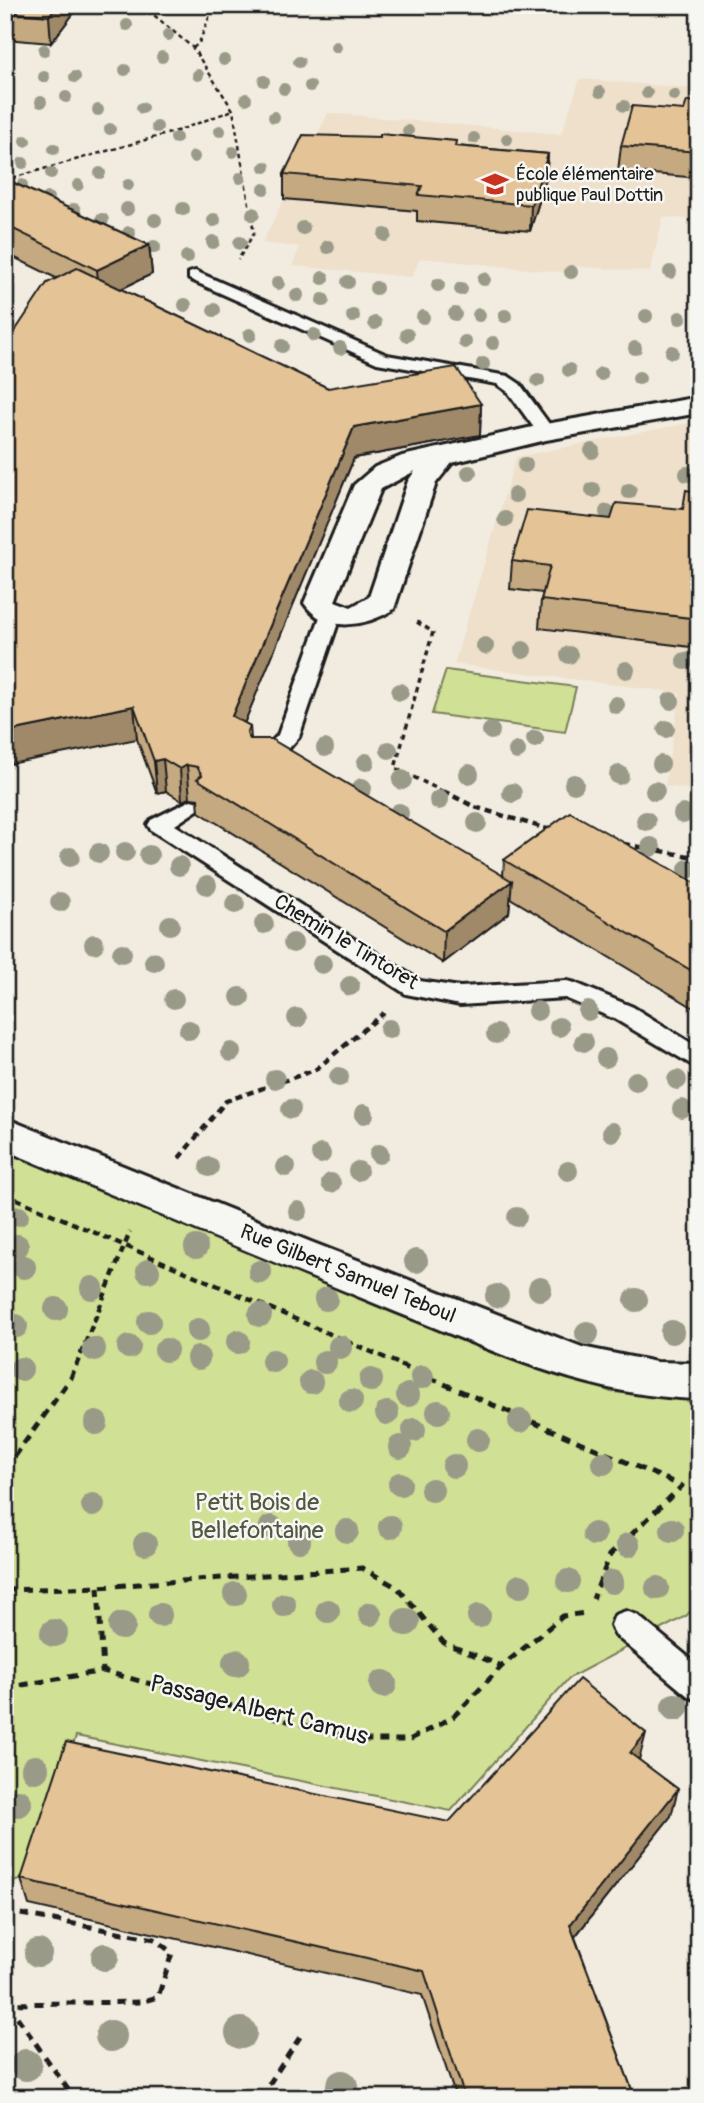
<svg xmlns="http://www.w3.org/2000/svg" width="704" height="2103" font-family="Pangolin,sans-serif">
  <style>
    .built { fill: #eee0ca }
    .green { fill: #d0e094; stroke: #767e58; stroke-width: 2 }
    .lines { fill: none; stroke-linecap: round; stroke-linejoin: round }
    .service-casing { stroke: #1c1c1c; stroke-width: 6 }
    .minor-casing { stroke: #1c1c1c; stroke-width: 6 }
    .path-far3 { stroke: #1c1c1c; stroke-width: 2.5; stroke-dasharray: 4.5 3.5; stroke-linecap: butt }
    .path-far2 { stroke: #1c1c1c; stroke-width: 3.5; stroke-dasharray: 5 4.5; stroke-linecap: butt }
    .path-far1 { stroke: #1c1c1c; stroke-width: 4.5; stroke-dasharray: 7 5; stroke-linecap: butt }
    .path { stroke: #1c1c1c; stroke-width: 5; stroke-dasharray: 9 7; stroke-linecap: butt }
    .service { fill: #f6f6f2; fill-rule: evenodd }
    .minor { fill: #f6f6f2; fill-rule: evenodd }
    .tree { fill: #9a9a88 }
    .wall { fill: #c4a981; stroke: #1c1c1c; stroke-width: 2 }
    .shaded-wall { fill: #a08969; stroke: #1c1c1c; stroke-width: 2 }
    .building { fill: #e4c496; stroke: #1c1c1c; stroke-width: 2 }
    .labels { text-anchor: middle; dominant-baseline: central; stroke-width: 5; stroke-linejoin: round; paint-order: stroke }
    .far-poi-label { font-size: 18px; fill: #1c1c1c; stroke: #f6f6f2; text-anchor: start }
    .street-label { font-size: 21px; fill: #1c1c1c; stroke: #f6f6f2 }
    .near-park-label { font-size: 24px; fill: #525740; stroke: #f6f6f2 }
    .near-street-label { font-size: 24px; fill: #1c1c1c; stroke: #f6f6f2 }
  </style>
  <rect width="100%" height="100%" fill="#f2ece0"/>
  <filter id="ink" filterUnits="userSpaceOnUse"><feTurbulence type="fractalNoise" baseFrequency=".0143" numOctaves="2"/><feDisplacementMap in="SourceGraphic" scale="14" xChannelSelector="R" yChannelSelector="G"/><feConvolveMatrix kernelMatrix="1 2 1 2 8 2 1 2 1" color-interpolation-filters="sRGB"/></filter>
  <g filter="url(#ink)">
    <g class="built">
      <path d="M580,79l119,10v131l-36,-3 -13,55 -77,-6 -4,7 -149,-15 -8,19 -120,-11 8,-19 -38,-4 66,-130 233,21z"/>
      <path d="M699,421v390l-5,-1 2,-20 -31,-4 15,-93 -226,-29 62,-207z"/>
    </g>
    <g class="green">
      <path d="M446,670l130,17 -11,45 -133,-18z"/>
      <path d="M5,1143l606,249 88,5v206l-13,13 -117,62 -118,133 -375,-75 -45,141 -26,7z"/>
    </g>
    <g class="lines">
      <g class="service-casing">
        <g id="service">
          <path d="M195,271l192,84 121,21 12,8 35,48 -9,5 -6,-1 -32,-44 -11,-8 -120,-21 -188,-84v-6z"/>
          <path d="M331,608l10,6 -42,123 -29,33h-16l-3,-5 3,-5 24,-25 43,-121z"/>
          <path d="M191,800l8,2 3,5 -27,18 245,156 40,6 107,-6 8,2 58,24 66,41v21l-84,-50 -50,-21 -105,7 -54,-11 -255,-164 -3,-5 3,-5z"/>
          <path d="M626,1611l11,4 62,51v35l-11,-5 -73,-61 -4,-10 4,-10z"/>
        </g>
      </g>
      <g class="minor-casing">
        <g id="minor">
          <path d="M699,397v16l-153,27 -94,23 -16,20 -42,126c-28,18 -69,25 -90,-6l50,-118 21,-18 27,-11 144,-32zM415,471l-7,10 -39,116 -18,10 -16,-6 46,-112z"/>
          <path d="M5,1118l306,124 271,105 74,15 43,1v36c-112,-2 -201,-47 -303,-87 -131,-53 -261,-108 -391,-162z"/>
        </g>
      </g>
      <g class="path-far3">
        <path d="M142,5l51,43 40,62 21,123 -16,27"/>
        <path d="M193,48l6,-5 15,-38"/>
        <path d="M5,180l172,-49 56,-21"/>
      </g>
      <path class="path-far2" d="M417,622l16,10 -38,136 51,25"/>
      <g class="path-far1">
        <path d="M443,791l32,16 75,23"/>
        <path d="M624,844l75,14"/>
        <path d="M179,1158l47,-57 89,-31 69,-57"/>
        <path d="M5,1194l399,172"/>
        <path d="M76,1366l54,-134"/>
      </g>
      <g class="path">
        <path d="M400,1365l282,121 -72,69 -17,44"/>
        <path d="M5,1470l66,-92 5,-13"/>
        <path d="M98,1587l5,84"/>
        <path d="M5,1590l93,-3 264,-19 36,20 46,55 58,23"/>
        <path d="M5,1688l98,-17 255,69h51l44,-23 49,-51 61,-50 22,-3"/>
        <path d="M5,1911l150,28 17,14 -14,44 -18,5 -135,2"/>
        <path d="M8,2004l66,94"/>
        <path d="M260,2098l40,-61"/>
      </g>
      <use href="#service" class="service"/>
      <use href="#minor" class="minor"/>
    </g>
    <g class="tree">
      <circle cx="127" cy="25" r="6"/>
      <circle cx="168" cy="35" r="6"/>
      <circle cx="336" cy="47" r="6"/>
      <circle cx="44" cy="50" r="6"/>
      <circle cx="162" cy="57" r="6"/>
      <circle cx="224" cy="60" r="6"/>
      <circle cx="299" cy="62" r="6"/>
      <circle cx="125" cy="70" r="6"/>
      <circle cx="198" cy="75" r="6"/>
      <circle cx="44" cy="77" r="6"/>
      <circle cx="75" cy="77" r="6"/>
      <circle cx="264" cy="81" r="6"/>
      <circle cx="310" cy="86" r="6"/>
      <circle cx="284" cy="89" r="6"/>
      <circle cx="600" cy="92" r="6"/>
      <circle cx="647" cy="93" r="6"/>
      <circle cx="674" cy="95" r="6"/>
      <circle cx="66" cy="97" r="6"/>
      <circle cx="246" cy="99" r="6"/>
      <circle cx="41" cy="102" r="6"/>
      <circle cx="624" cy="106" r="6"/>
      <circle cx="142" cy="108" r="6"/>
      <circle cx="98" cy="110" r="6"/>
      <circle cx="274" cy="117" r="6"/>
      <circle cx="157" cy="127" r="6"/>
      <circle cx="110" cy="129" r="6"/>
      <circle cx="220" cy="131" r="6"/>
      <circle cx="408" cy="131" r="6"/>
      <circle cx="176" cy="138" r="6"/>
      <circle cx="474" cy="138" r="6"/>
      <circle cx="507" cy="139" r="6"/>
      <circle cx="25" cy="141" r="6"/>
      <circle cx="54" cy="149" r="6"/>
      <circle cx="233" cy="152" r="6"/>
      <circle cx="194" cy="157" r="6"/>
      <circle cx="23" cy="163" r="6"/>
      <circle cx="265" cy="167" r="6"/>
      <circle cx="51" cy="173" r="6"/>
      <circle cx="100" cy="173" r="6"/>
      <circle cx="240" cy="178" r="6"/>
      <circle cx="22" cy="185" r="6"/>
      <circle cx="78" cy="185" r="6"/>
      <circle cx="128" cy="185" r="6"/>
      <circle cx="264" cy="189" r="6"/>
      <circle cx="48" cy="198" r="6"/>
      <circle cx="127" cy="209" r="7"/>
      <circle cx="183" cy="209" r="7"/>
      <circle cx="74" cy="210" r="7"/>
      <circle cx="253" cy="214" r="7"/>
      <circle cx="102" cy="220" r="7"/>
      <circle cx="155" cy="220" r="7"/>
      <circle cx="214" cy="220" r="7"/>
      <circle cx="303" cy="228" r="7"/>
      <circle cx="129" cy="233" r="7"/>
      <circle cx="385" cy="235" r="7"/>
      <circle cx="213" cy="242" r="7"/>
      <circle cx="240" cy="243" r="7"/>
      <circle cx="154" cy="247" r="7"/>
      <circle cx="328" cy="247" r="7"/>
      <circle cx="187" cy="257" r="7"/>
      <circle cx="571" cy="272" r="7"/>
      <circle cx="670" cy="272" r="7"/>
      <circle cx="323" cy="278" r="7"/>
      <circle cx="484" cy="279" r="7"/>
      <circle cx="348" cy="282" r="7"/>
      <circle cx="278" cy="283" r="7"/>
      <circle cx="438" cy="285" r="7"/>
      <circle cx="376" cy="288" r="7"/>
      <circle cx="461" cy="289" r="7"/>
      <circle cx="297" cy="295" r="7"/>
      <circle cx="323" cy="300" r="7"/>
      <circle cx="185" cy="305" r="7"/>
      <circle cx="214" cy="310" r="7"/>
      <circle cx="455" cy="314" r="7"/>
      <circle cx="479" cy="315" r="7"/>
      <circle cx="353" cy="316" r="7"/>
      <circle cx="505" cy="316" r="7"/>
      <circle cx="646" cy="316" r="7"/>
      <circle cx="423" cy="317" r="7"/>
      <circle cx="680" cy="318" r="7"/>
      <circle cx="375" cy="323" r="7"/>
      <circle cx="250" cy="335" r="7"/>
      <circle cx="314" cy="335" r="7"/>
      <circle cx="407" cy="335" r="7"/>
      <circle cx="465" cy="342" r="7"/>
      <circle cx="493" cy="343" r="7"/>
      <circle cx="282" cy="346" r="7"/>
      <circle cx="340" cy="348" r="7"/>
      <circle cx="635" cy="348" r="7"/>
      <circle cx="672" cy="352" r="7"/>
      <circle cx="483" cy="364" r="7"/>
      <circle cx="569" cy="370" r="7"/>
      <circle cx="601" cy="374" r="7"/>
      <circle cx="639" cy="378" r="7"/>
      <circle cx="538" cy="380" r="7"/>
      <circle cx="592" cy="451" r="8"/>
      <circle cx="525" cy="465" r="8"/>
      <circle cx="469" cy="473" r="8"/>
      <circle cx="687" cy="474" r="8"/>
      <circle cx="593" cy="490" r="8"/>
      <circle cx="629" cy="491" r="8"/>
      <circle cx="515" cy="495" r="8"/>
      <circle cx="607" cy="512" r="8"/>
      <circle cx="505" cy="519" r="8"/>
      <circle cx="485" cy="646" r="9"/>
      <circle cx="523" cy="650" r="9"/>
      <circle cx="569" cy="655" r="9"/>
      <circle cx="685" cy="661" r="9"/>
      <circle cx="626" cy="670" r="9"/>
      <circle cx="400" cy="692" r="9"/>
      <circle cx="671" cy="701" r="9"/>
      <circle cx="616" cy="705" r="9"/>
      <circle cx="666" cy="729" r="9"/>
      <circle cx="491" cy="731" r="9"/>
      <circle cx="535" cy="739" r="9"/>
      <circle cx="325" cy="748" r="9"/>
      <circle cx="389" cy="750" r="9"/>
      <circle cx="517" cy="751" r="9"/>
      <circle cx="366" cy="762" r="9"/>
      <circle cx="661" cy="764" r="9"/>
      <circle cx="469" cy="774" r="10"/>
      <circle cx="619" cy="775" r="10"/>
      <circle cx="402" cy="780" r="10"/>
      <circle cx="574" cy="784" r="10"/>
      <circle cx="362" cy="788" r="10"/>
      <circle cx="655" cy="791" r="10"/>
      <circle cx="512" cy="793" r="10"/>
      <circle cx="439" cy="800" r="10"/>
      <circle cx="399" cy="813" r="10"/>
      <circle cx="683" cy="814" r="10"/>
      <circle cx="646" cy="821" r="10"/>
      <circle cx="477" cy="823" r="10"/>
      <circle cx="651" cy="847" r="10"/>
      <circle cx="125" cy="852" r="10"/>
      <circle cx="99" cy="853" r="10"/>
      <circle cx="149" cy="855" r="10"/>
      <circle cx="70" cy="857" r="10"/>
      <circle cx="179" cy="866" r="10"/>
      <circle cx="688" cy="869" r="10"/>
      <circle cx="207" cy="885" r="10"/>
      <circle cx="60" cy="902" r="10"/>
      <circle cx="235" cy="904" r="10"/>
      <circle cx="264" cy="924" r="10"/>
      <circle cx="170" cy="925" r="10"/>
      <circle cx="293" cy="943" r="10"/>
      <circle cx="94" cy="944" r="10"/>
      <circle cx="122" cy="953" r="10"/>
      <circle cx="154" cy="962" r="10"/>
      <circle cx="322" cy="964" r="10"/>
      <circle cx="350" cy="986" r="10"/>
      <circle cx="240" cy="997" r="10"/>
      <circle cx="174" cy="999" r="10"/>
      <circle cx="537" cy="1011" r="10"/>
      <circle cx="588" cy="1011" r="10"/>
      <circle cx="297" cy="1018" r="10"/>
      <circle cx="559" cy="1027" r="10"/>
      <circle cx="389" cy="1029" r="10"/>
      <circle cx="189" cy="1030" r="10"/>
      <circle cx="496" cy="1034" r="10"/>
      <circle cx="584" cy="1042" r="10"/>
      <circle cx="231" cy="1052" r="10"/>
      <circle cx="606" cy="1058" r="10"/>
      <circle cx="339" cy="1077" r="10"/>
      <circle cx="275" cy="1079" r="10"/>
      <circle cx="677" cy="1080" r="10"/>
      <circle cx="636" cy="1081" r="10"/>
      <circle cx="291" cy="1109" r="10"/>
      <circle cx="682" cy="1109" r="10"/>
      <circle cx="364" cy="1114" r="10"/>
      <circle cx="612" cy="1132" r="10"/>
      <circle cx="321" cy="1154" r="10"/>
      <circle cx="379" cy="1154" r="10"/>
      <circle cx="209" cy="1167" r="10"/>
      <circle cx="286" cy="1167" r="10"/>
      <circle cx="358" cy="1171" r="10"/>
      <circle cx="568" cy="1171" r="10"/>
      <circle cx="331" cy="1183" r="10"/>
      <circle cx="298" cy="1211" r="10"/>
      <circle cx="19" cy="1216" r="10"/>
      <circle cx="517" cy="1217" r="10"/>
      <circle cx="17" cy="1246" r="12"/>
      <circle cx="196" cy="1247" r="12"/>
      <circle cx="416" cy="1261" r="12"/>
      <circle cx="24" cy="1267" r="12"/>
      <circle cx="148" cy="1271" r="12"/>
      <circle cx="260" cy="1272" r="12"/>
      <circle cx="92" cy="1288" r="12"/>
      <circle cx="540" cy="1289" r="12"/>
      <circle cx="497" cy="1296" r="12"/>
      <circle cx="326" cy="1299" r="12"/>
      <circle cx="636" cy="1300" r="12"/>
      <circle cx="56" cy="1309" r="12"/>
      <circle cx="260" cy="1315" r="12"/>
      <circle cx="149" cy="1322" r="12"/>
      <circle cx="16" cy="1326" r="12"/>
      <circle cx="198" cy="1330" r="12"/>
      <circle cx="672" cy="1332" r="12"/>
      <circle cx="587" cy="1333" r="12"/>
      <circle cx="238" cy="1342" r="12"/>
      <circle cx="129" cy="1347" r="12"/>
      <circle cx="340" cy="1347" r="12"/>
      <circle cx="94" cy="1349" r="12"/>
      <circle cx="166" cy="1350" r="12"/>
      <circle cx="198" cy="1358" r="12"/>
      <circle cx="273" cy="1361" r="12"/>
      <circle cx="325" cy="1362" r="12"/>
      <circle cx="21" cy="1369" r="12"/>
      <circle cx="422" cy="1377" r="12"/>
      <circle cx="371" cy="1380" r="12"/>
      <circle cx="311" cy="1382" r="12"/>
      <circle cx="408" cy="1395" r="12"/>
      <circle cx="351" cy="1401" r="12"/>
      <circle cx="438" cy="1412" r="12"/>
      <circle cx="387" cy="1413" r="12"/>
      <circle cx="520" cy="1421" r="12"/>
      <circle cx="96" cy="1423" r="12"/>
      <circle cx="414" cy="1430" r="12"/>
      <circle cx="478" cy="1440" r="12"/>
      <circle cx="400" cy="1447" r="12"/>
      <circle cx="603" cy="1463" r="12"/>
      <circle cx="454" cy="1466" r="12"/>
      <circle cx="400" cy="1484" r="12"/>
      <circle cx="432" cy="1490" r="12"/>
      <circle cx="93" cy="1505" r="12"/>
      <circle cx="271" cy="1527" r="12"/>
      <circle cx="390" cy="1527" r="12"/>
      <circle cx="672" cy="1530" r="12"/>
      <circle cx="347" cy="1531" r="12"/>
      <circle cx="594" cy="1534" r="12"/>
      <circle cx="299" cy="1541" r="12"/>
      <circle cx="145" cy="1544" r="12"/>
      <circle cx="628" cy="1545" r="12"/>
      <circle cx="568" cy="1581" r="12"/>
      <circle cx="612" cy="1582" r="12"/>
      <circle cx="520" cy="1586" r="12"/>
      <circle cx="657" cy="1588" r="12"/>
      <circle cx="235" cy="1594" r="12"/>
      <circle cx="284" cy="1605" r="12"/>
      <circle cx="328" cy="1611" r="12"/>
      <circle cx="370" cy="1614" r="12"/>
      <circle cx="160" cy="1615" r="12"/>
      <circle cx="479" cy="1616" r="12"/>
      <circle cx="406" cy="1622" r="14"/>
      <circle cx="122" cy="1626" r="14"/>
      <circle cx="54" cy="1633" r="14"/>
      <circle cx="236" cy="1663" r="14"/>
      <circle cx="383" cy="1684" r="14"/>
      <circle cx="675" cy="1707" r="14"/>
      <circle cx="35" cy="1769" r="14"/>
      <circle cx="18" cy="1803" r="14"/>
      <circle cx="38" cy="1953" r="14"/>
      <circle cx="105" cy="1957" r="14"/>
      <circle cx="241" cy="2033" r="16"/>
      <circle cx="111" cy="2036" r="16"/>
      <circle cx="26" cy="2065" r="16"/>
      <circle cx="342" cy="2086" r="16"/>
    </g>
    <g class="wall">
      <path d="M5,5h75l-29,38 -46,-4z"/>
      <path d="M699,102v76l-81,-7 3,-25z"/>
      <path d="M456,146l92,8 -2,25 -16,52 -113,-10v-10l-133,-12v-25z"/>
      <path d="M5,179l144,66 3,29 -31,15 207,99 153,16 -1,31 -126,23 -110,265 6,3 1,13 252,137 1,-16 195,25v126l-189,-113 -1,15 -66,50 -244,-151 -1,-13 -8,-1 -8,3 -16,-10 -9,2 -20,-54 -81,-461 -51,-25z"/>
      <path d="M699,492v156l-160,-20 2,-28 2,-7 -33,-4 2,-28 99,-42 72,-10z"/>
      <path d="M639,1760l32,56 -96,121 60,161h-179l-34,-103 -393,-90 -8,-26 428,-57z"/>
    </g>
    <g class="shaded-wall">
      <path d="M57,5h23l-29,38 -2,-27z"/>
      <path d="M548,154l-2,25 -16,52 1,-26z"/>
      <path d="M149,245l3,29 -52,25 -3,-29z"/>
      <path d="M481,404l-1,31 -126,23 -120,290 -2,-32 122,-289z"/>
      <path d="M134,706l3,33 -132,26v-33z"/>
      <path d="M163,759l3,32 -9,2 -3,-32z"/>
      <path d="M187,765l3,33 -8,3 -2,-32z"/>
      <path d="M512,881l-3,32 -66,50 1,-32z"/>
      <path d="M646,1733l-7,27 -9,-7z"/>
      <path d="M678,1789l-7,27 -106,133 5,-24z"/>
    </g>
    <g class="building">
      <path d="M5,5h52l-8,11 -44,-4z"/>
      <path d="M687,101l12,1v50l-78,-6 11,-40 52,4z"/>
      <path d="M380,134l76,7 -1,5 93,8 -17,51 -113,-10 4,-9 -138,-12 19,-39 77,2z"/>
      <path d="M5,179l144,66 -52,25 -92,-45z"/>
      <path d="M77,268l251,120 128,-21 25,37 -127,23 -122,289 18,10 -3,8 3,5h21l241,142 -68,50 -247,-152 5,-4 -5,-8 -10,-2 -7,4 -17,-10 -9,2 -20,-55 -129,26v-386l42,-63z"/>
      <path d="M686,490l13,2v127l-158,-19 9,-34 -38,-5 15,-51 84,9 5,-16 67,6z"/>
      <path d="M570,812l129,73v90l-195,-115z"/>
      <path d="M579,1679l67,54 -16,20 48,36 -108,136 65,173h-170l-41,-127 -403,-92 45,-137 383,80z"/>
    </g>
  </g>
  <defs>
    <g id="school-bare" transform="scale(2.1)"><path d="M0-5L7-2L0 1L-7-2ZM-4 1L0 2.5L4 1V4Q0 6-4 4Z" fill="#c8321e" stroke="#f6f6f2" stroke-width="2.5" paint-order="stroke"/></g>
  </defs>
  <g fill-rule="evenodd">
    <use href="#school-bare" x="495" y="184"/>
  </g>
  <g class="labels">
    <g class="far-poi-label">
      <text x="516" y="174">École élémentaire<tspan x="516" dy="21">publique Paul Dottin</tspan></text>
    </g>
    <g class="street-label">
      <text transform="translate(346 942) rotate(31)">Chemin le Tintoret</text>
      <text transform="translate(348 1274) rotate(22)">Rue Gilbert Samuel Teboul</text>
    </g>
    <g class="near-park-label">
      <text x="257" y="1502">Petit Bois de<tspan x="257" dy="28">Bellefontaine</tspan></text>
    </g>
    <g class="near-street-label">
      <text transform="translate(259 1710) rotate(14)">Passage Albert Camus</text>
    </g>
  </g>
  <rect width="704" height="2103" fill="none" stroke="#f6f6f2" stroke-width="28"/>
  <rect x="14" y="14" width="676" height="2075" fill="none" stroke="#1c1c1c" stroke-width="2.5" filter="url(#ink)"/>
</svg>
